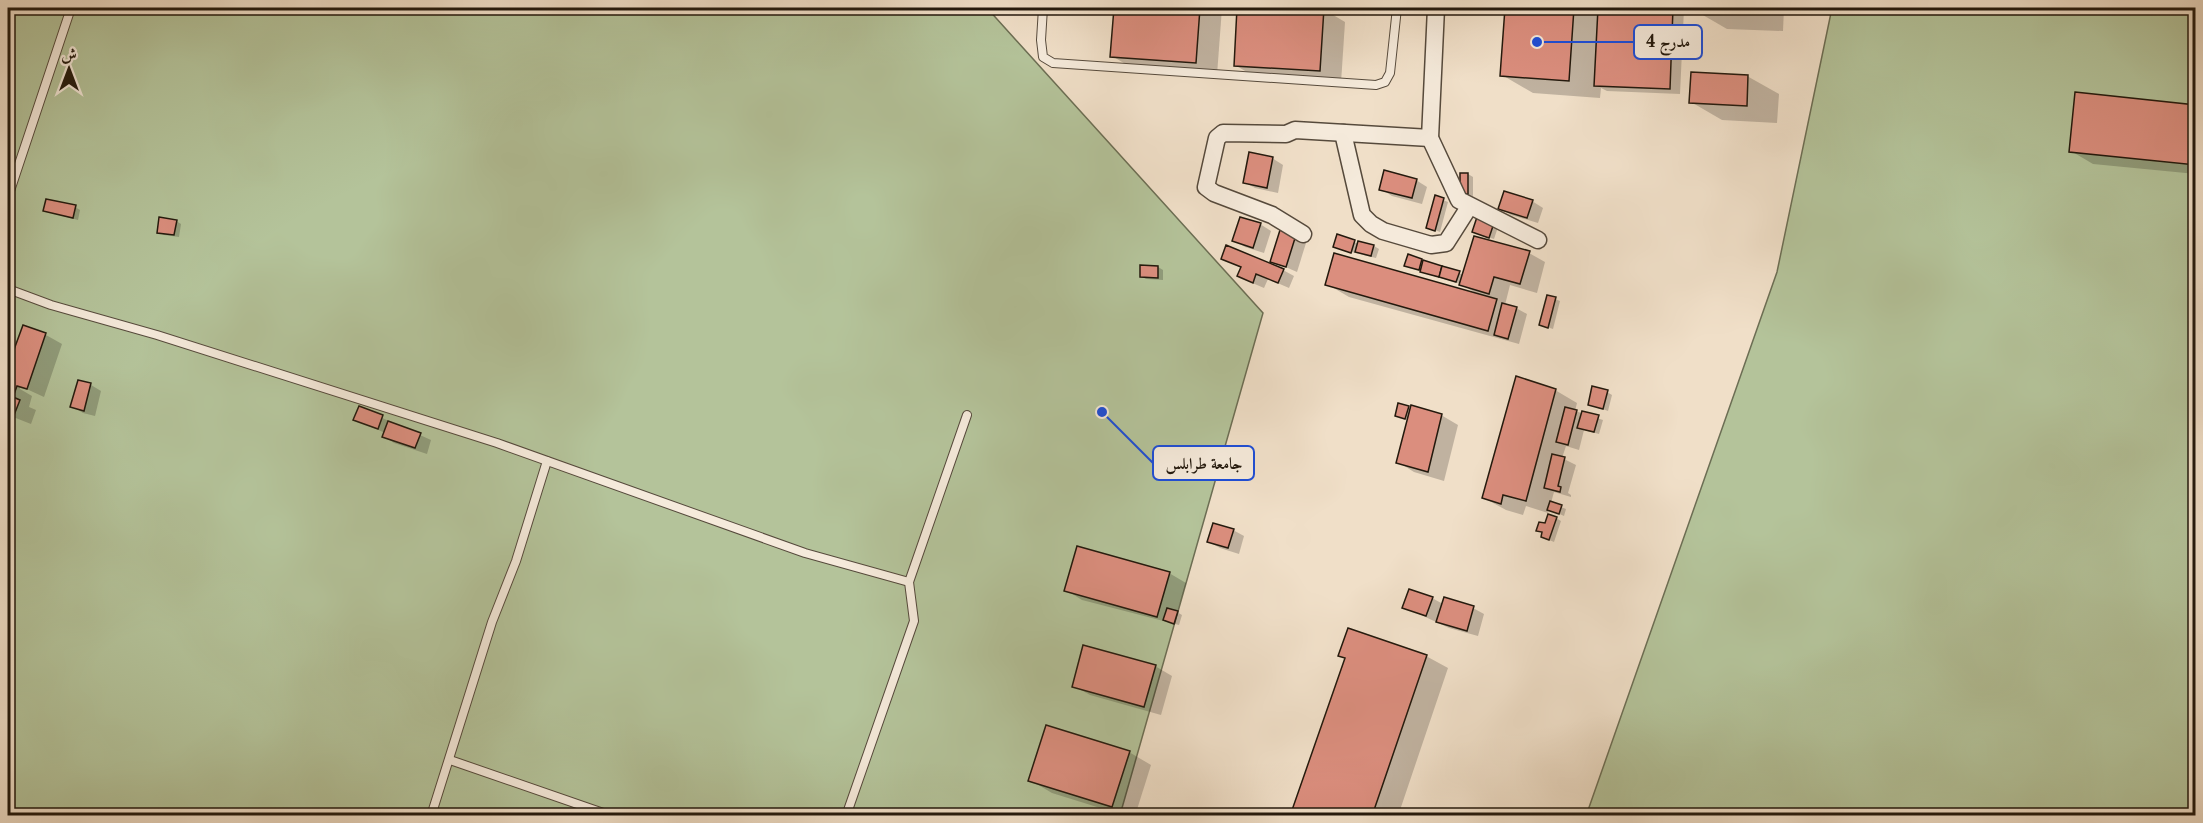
<svg xmlns="http://www.w3.org/2000/svg" width="2203" height="823" font-family="'Libre Caslon Text',Amiri,serif">
  <style>
    .green { fill: #b4c39a; stroke: #6c6e54; stroke-width: 1.5 }
    .shadow { fill: #0003 }
    .building { fill: #db8e7e; stroke: #23190d; stroke-width: 1.5 }
    .lines { fill: none; stroke-linecap: round; stroke-linejoin: round }
    .lane-casing { stroke: #564a3c; stroke-width: 10 }
    .street-casing { stroke: #564a3c; stroke-width: 19 }
    .lane { stroke: #f5eadb; stroke-width: 8 }
    .street { stroke: #f5eadb; stroke-width: 16 }
    .leader { fill: none; stroke: #1d4ed8; stroke-width: 2 }
    .callout-dot { fill: #1d4ed8; stroke: #f5eadb; stroke-width: 2 }
    .callout { fill: #f5eadb; stroke: #1d4ed8; stroke-width: 2 }
    .callout-label { font-size: 16px; text-anchor: middle; font-weight: bold; fill: #23190d }
  </style>
  <rect width="100%" height="100%" fill="#f0dfc8"/>
  <filter id="stains"><feTurbulence type="fractalNoise" baseFrequency=".00333" numOctaves="4"/><feColorMatrix values="0 0 0 0 .2 0 0 0 0 .09 0 0 0 0 .02 0 0 0 .5 -.17"/></filter>
  <radialGradient id="worn" r=".72"><stop offset=".6" stop-color="#630" stop-opacity="0"/><stop offset="1" stop-color="#630" stop-opacity=".3"/></radialGradient>
  <g class="green">
    <path d="M8,8h979l276,305 -143,502h-1112z"/>
    <path d="M1832,8h363v807l-609,1 191,-544z"/>
  </g>
  <g class="shadow">
    <path d="M1116,8h106l-5,67 -83,-6 -22,-13z"/>
    <path d="M1239,8l84,1 22,13 -4,61 -84,-5 -22,-13z"/>
    <path d="M1507,8h85l7,4v-4h83l2,1 -4,85 -73,-3 -6,-3 -1,10 -67,-5 -31,-18z"/>
    <path d="M1696,8h88l-1,23 -56,-2 -31,-18z"/>
    <path d="M1747,76l32,18 -2,29 -55,-3 -31,-18z"/>
    <path d="M2196,106v68l-103,-10 -22,-13z"/>
    <path d="M1272,158l11,7 -5,28 -23,-5 -11,-6z"/>
    <path d="M1468,174l5,3v19l-11,-2z"/>
    <path d="M1416,180l11,7 -5,17 -30,-8 -11,-7z"/>
    <path d="M1443,200l5,2 -8,30 -13,-5z"/>
    <path d="M1532,201l11,7 -5,15 -27,-8 -11,-7z"/>
    <path d="M75,207l5,3 -2,10 -33,-9z"/>
    <path d="M176,221l5,3 -2,13 -15,-2 -5,-3z"/>
    <path d="M1260,224l11,7 -7,22 -19,-6 -11,-7z"/>
    <path d="M1493,224l5,3 -4,12 -16,-5z"/>
    <path d="M1296,236l10,7 -9,29 -25,-11z"/>
    <path d="M1338,236l21,8 15,2 5,3 -3,9 -37,-9z"/>
    <path d="M1529,253l16,9 -8,31 -27,-8 -5,20 11,3 11,6 -8,30 -170,-47 -22,-13 150,10 -16,-10 -34,-10 -21,-9 16,-5 42,15z"/>
    <path d="M1222,258l61,12 11,6 -5,12 -21,-9 -4,9 -14,-6 -8,-14z"/>
    <path d="M1158,267l5,3v10l-17,-1 -5,-3z"/>
    <path d="M1555,299l5,2 -7,28 -12,-4z"/>
    <path d="M24,327l22,8 16,9 -18,53 -24,-11v3l12,7 -3,11 7,3 -5,14 -23,-9v-43z"/>
    <path d="M79,381l12,4 10,6 -6,25 -12,-3 -11,-7z"/>
    <path d="M1555,390l22,13 -2,8 28,9 -4,14 -15,-4 -5,20 -13,-4 -4,12 14,7 -8,28 3,2v2l-17,-5 -3,11 15,6 -2,7 -15,-7 -1,4 -22,-7 -3,9 -17,-5 -22,-12z"/>
    <path d="M1607,392l5,3 -4,16 -19,-7z"/>
    <path d="M1408,407l33,8 17,10 -14,56 -30,-9 -16,-10 11,-42 -8,-2z"/>
    <path d="M360,408l71,32 -4,14 -33,-11 -10,-7 1,-3 -30,-14z"/>
    <path d="M1556,518l5,3 -7,21 -12,-5 1,-4 -5,-3z"/>
    <path d="M1233,530l11,6 -5,18 -19,-6 -11,-6z"/>
    <path d="M1169,573l17,10 -9,29 5,3 -3,10 -97,-25 -16,-10z"/>
    <path d="M1432,598l11,6 30,4 11,6 -6,22 -29,-8 -45,-21z"/>
    <path d="M1340,655l86,1 22,12 -50,148h-99l47,-157z"/>
    <path d="M1155,666l17,10 -11,39 -71,-20 -16,-9z"/>
    <path d="M1129,752l22,13 -16,51h-9l-74,-23 -22,-13z"/>
  </g>
  <g class="building">
    <path d="M1114,8h86l-4,55 -86,-6z"/>
    <path d="M1237,8h87l-4,63 -86,-5z"/>
    <path d="M1505,8h69l-5,73 -69,-5z"/>
    <path d="M1598,8h75l-3,81 -76,-3z"/>
    <path d="M1695,8h58l-1,6 -57,-3z"/>
    <path d="M1691,72l57,3 -1,31 -58,-3z"/>
    <path d="M2075,92l121,13v60l-127,-13z"/>
    <path d="M1249,152l24,5 -6,31 -24,-5z"/>
    <path d="M1384,170l33,9 -5,19 -33,-8z"/>
    <rect x="1460" y="173" width="8" height="21"/>
    <path d="M1504,191l29,9 -6,18 -29,-9z"/>
    <path d="M1435,195l9,3 -9,33 -9,-3z"/>
    <path d="M46,199l30,6 -3,13 -30,-7z"/>
    <path d="M159,217l18,3 -3,15 -17,-2z"/>
    <path d="M1240,217l21,6 -8,25 -21,-7z"/>
    <path d="M1477,217l17,6 -5,15 -17,-6z"/>
    <path d="M1280,230l16,5 -10,32 -16,-5z"/>
    <path d="M1337,234l18,6 -4,13 -18,-6z"/>
    <path d="M1474,236l56,15 -10,33 -26,-7 -5,17 -30,-9z"/>
    <path d="M1358,241l16,4 -3,11 -16,-4z"/>
    <path d="M1226,245l58,24 -6,14 -22,-9 -3,9 -16,-7 4,-9 -20,-8z"/>
    <path d="M1334,253l163,46 -9,32 -163,-46z"/>
    <path d="M1408,254l14,5 -3,11 -15,-4z"/>
    <path d="M1423,260l19,6 -3,11 -19,-5z"/>
    <path d="M1140,265l18,1v12l-18,-1z"/>
    <path d="M1442,266l18,5 -4,11 -17,-5z"/>
    <path d="M1547,295l9,2 -8,31 -9,-3z"/>
    <path d="M1502,303l15,4 -9,32 -14,-4z"/>
    <path d="M23,325l23,8 -19,56 -10,-3 -4,11 7,3 -6,15 -6,-2v-47z"/>
    <path d="M1516,376l40,13 -30,112 -23,-6 -2,9 -19,-6z"/>
    <path d="M78,380l13,3 -7,28 -14,-4z"/>
    <path d="M1592,386l16,4 -5,19 -15,-4z"/>
    <path d="M1398,403l11,3 -4,13 -10,-3z"/>
    <path d="M1411,405l31,9 -14,58 -32,-9z"/>
    <path d="M359,406l24,9 -5,14 -25,-9z"/>
    <path d="M1565,407l12,3 -9,35 -12,-3z"/>
    <path d="M1582,411l17,4 -5,17 -17,-4z"/>
    <path d="M388,421l33,12 -6,15 -33,-11z"/>
    <path d="M1552,454l13,3 -7,29 3,1 -1,5 -16,-4z"/>
    <path d="M1550,501l12,4 -3,9 -12,-4z"/>
    <path d="M1548,514l9,3 -8,23 -8,-3 1,-5 -6,-1 3,-9 6,1z"/>
    <path d="M1213,523l21,6 -6,19 -21,-6z"/>
    <path d="M1077,546l93,26 -13,45 -93,-26z"/>
    <path d="M1409,589l24,8 -7,19 -24,-8z"/>
    <path d="M1444,597l30,9 -7,25 -31,-9z"/>
    <path d="M1167,608l11,3 -4,13 -11,-4z"/>
    <path d="M1348,628l79,27 -55,161h-72l-9,-3 54,-155 -7,-2z"/>
    <path d="M1083,645l73,20 -12,42 -72,-20z"/>
    <path d="M1046,725l84,26 -18,56 -84,-26z"/>
  </g>
  <g class="lines">
    <g class="lane-casing">
      <g id="lane">
        <path d="M1043,8l-2,32 2,17 10,6 323,22 9,-3 5,-9 7,-65"/>
        <path d="M8,197l63,-189"/>
        <path d="M8,289l43,16 106,30 340,108 308,110 104,29"/>
        <path d="M450,760l162,56"/>
        <path d="M431,816l61,-194 24,-61 31,-100"/>
        <path d="M846,816l68,-195 -5,-39 58,-167"/>
      </g>
    </g>
    <g class="street-casing">
      <g id="street">
        <path d="M1436,8l-6,130 29,62 79,40"/>
        <path d="M1343,133l19,82 9,9 12,7 48,14 15,-2 23,-36"/>
        <path d="M1303,234l-31,-19 -58,-22 -8,-6 11,-49 6,-5 63,1 9,-4 135,8"/>
      </g>
    </g>
    <use href="#lane" class="lane"/>
    <use href="#street" class="street"/>
  </g>
  <path class="leader" d="M1537 42L1634 42M1102 412L1153 463"/>
  <g class="callout-dot">
    <circle cx="1537" cy="42" r="6"/>
    <circle cx="1102" cy="412" r="6"/>
  </g>
  <g class="callout">
    <rect x="1634" y="25" width="68" height="34" rx="6"/>
    <rect x="1153" y="446" width="101" height="34" rx="6"/>
  </g>
  <g class="callout-label">
    <text x="1668" y="47">مدرج 4</text>
    <text x="1204" y="469">جامعة طرابلس</text>
  </g>
  <rect width="2203" height="823" fill="none" stroke="#f0dfc8" stroke-width="30"/>
  <rect x="9" y="9" width="2185" height="805" fill="none" stroke="#23190d" stroke-width="3"/>
  <rect x="15" y="15" width="2173" height="793" fill="none" stroke="#23190d" stroke-width="1.5"/>
  <g transform="translate(69 69)" stroke="#f5eadb" stroke-width="4.5" paint-order="stroke">
  <path d="M0-4.5L10 22L0 15L-10 22Z" fill="#23190d"/>
  <text y="-9" font-size="16" font-weight="bold" text-anchor="middle" fill="#23190d">ش</text>
  </g>
  <rect width="100%" height="100%" filter="url(#stains)"/>
  <rect width="100%" height="100%" fill="url(#worn)"/>
</svg>
